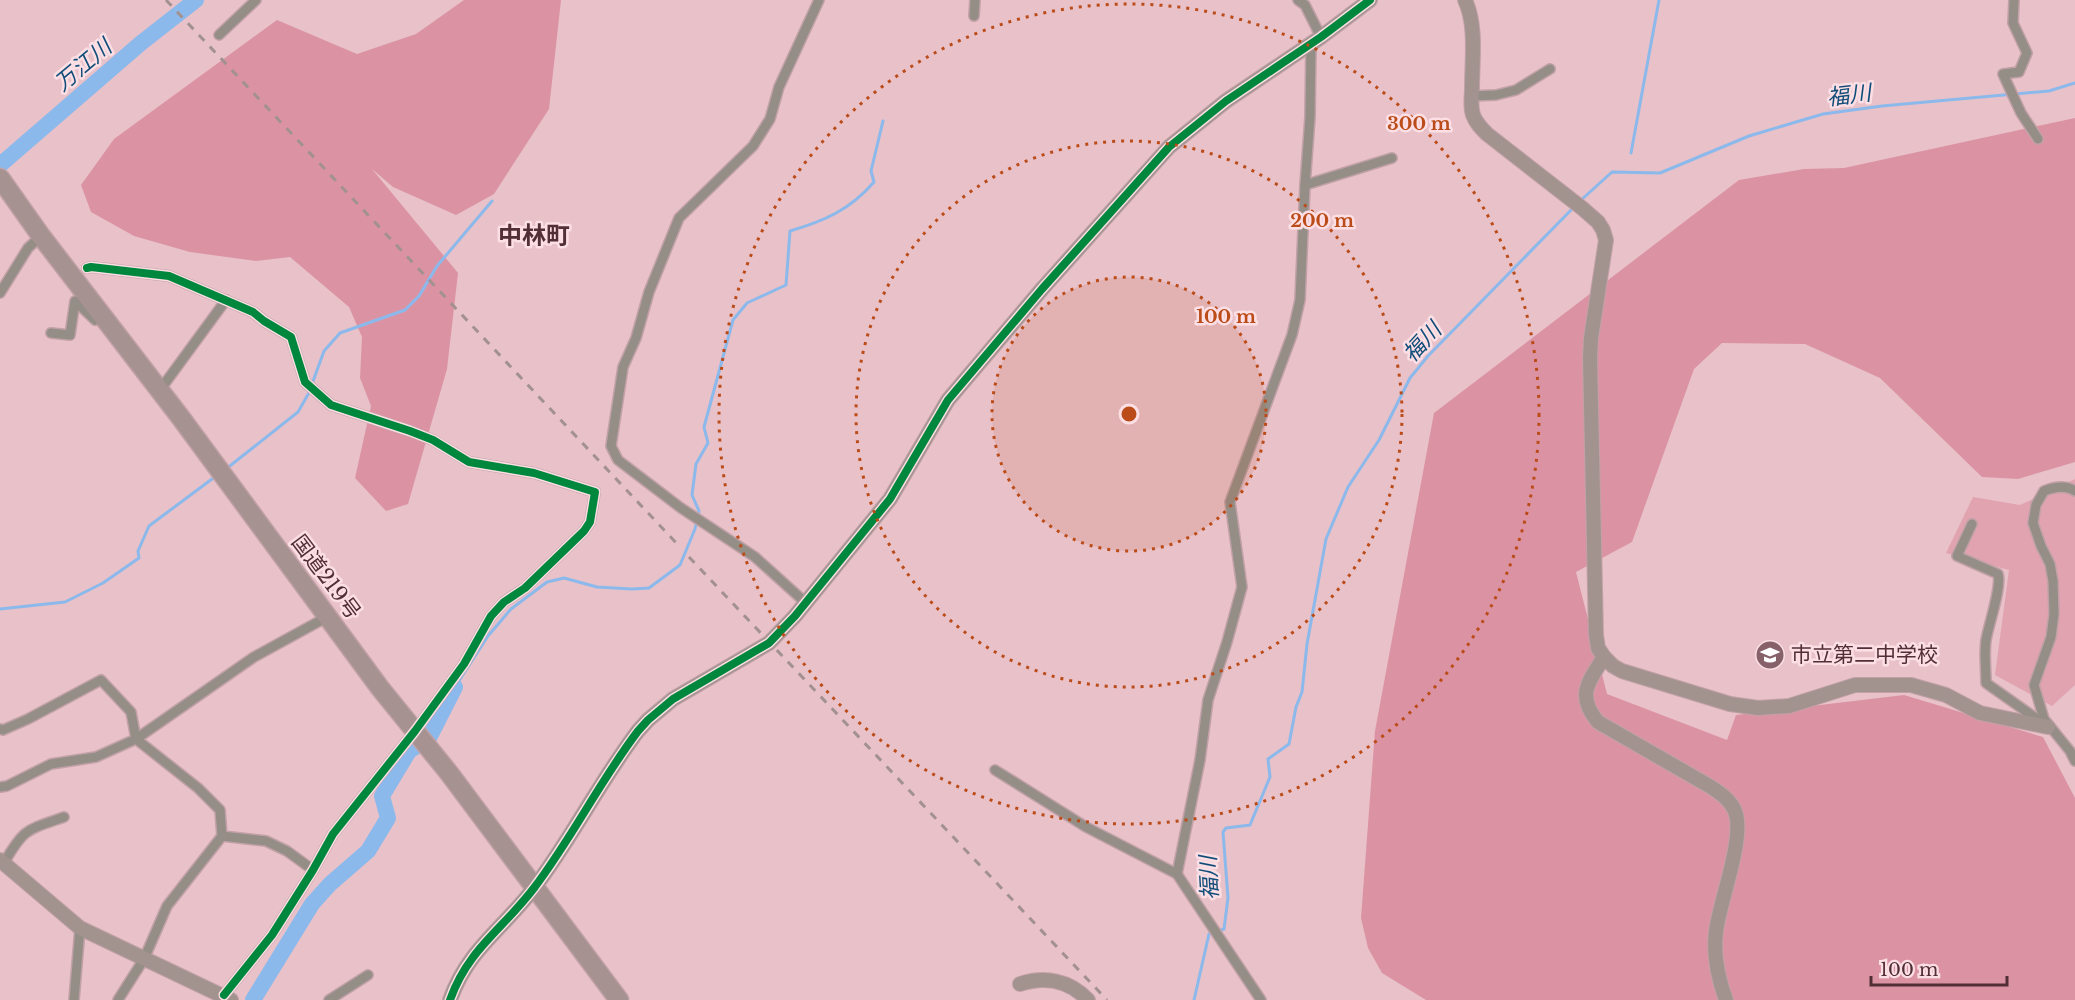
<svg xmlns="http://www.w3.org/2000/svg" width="2075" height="1000" font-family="'Libre Baskerville','Noto Sans JP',serif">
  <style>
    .green { fill: #e2a3b0 }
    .forest { fill: #db93a4 }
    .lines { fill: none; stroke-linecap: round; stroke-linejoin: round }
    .stream { stroke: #8cb9eb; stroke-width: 3 }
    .river { stroke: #8cb9eb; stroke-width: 16 }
    .street-casing { stroke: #c1a1a7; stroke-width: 12 }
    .secondary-casing { stroke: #c1a1a7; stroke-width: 16 }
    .highway-casing { stroke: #c1a1a7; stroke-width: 21 }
    .street { stroke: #948e86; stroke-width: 9 }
    .secondary { stroke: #a3938f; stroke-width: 14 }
    .highway { stroke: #a69290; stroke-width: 18 }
    .rail { stroke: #a2918f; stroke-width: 3; stroke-dasharray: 8 8; stroke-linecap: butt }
    .cycleway-casing { stroke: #fcdfe4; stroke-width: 11 }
    .cycleway { stroke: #00873e; stroke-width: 8 }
    .ring { fill: none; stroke: #bb4c19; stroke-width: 3; stroke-dasharray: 3 6 }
    .labels { text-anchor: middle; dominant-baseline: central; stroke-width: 5; stroke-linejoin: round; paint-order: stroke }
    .street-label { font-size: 21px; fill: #522e36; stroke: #fcdfe4 }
    .poi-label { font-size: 21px; fill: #522e36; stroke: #fcdfe4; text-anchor: start }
    .water-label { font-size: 22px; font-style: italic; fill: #114d79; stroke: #fcdfe4 }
    .quarter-label { font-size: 24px; font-weight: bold; fill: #522e36; stroke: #fcdfe4 }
    .centre { fill: #bb4c19; stroke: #fcdfe4; stroke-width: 3 }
    .ring-label { font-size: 18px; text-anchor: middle; font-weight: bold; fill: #bb4c19; stroke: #fcdfe4; stroke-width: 5; stroke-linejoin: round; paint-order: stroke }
  </style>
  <rect width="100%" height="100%" fill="#e8c1c9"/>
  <path class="green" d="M2075,479v206l-23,21 -57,-31 14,-105 -63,-17 27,-56 47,8z"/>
  <g class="forest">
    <path d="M464,0h97l-12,109 -55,85 -38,21 -63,-28 -21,-18 86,104 -11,96 -39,135 -22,7 -31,-33 16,-72 -11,-28 2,-41 -13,-30 -59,-50 -34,4 -66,-9 -56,-16 -43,-24 -10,-27 33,-46 163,-119 80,34 59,-20z"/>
    <path d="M2075,118v344l-57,17 -36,-2 -102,-99 -75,-34 -83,-1 -28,26 -62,173 -56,30 31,122 120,46 9,-25 168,-20 139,42 32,61v202h-649l-44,-27 -14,-25 -7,-30 14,-187 59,-318 305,-233 65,-11 40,-1z"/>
  </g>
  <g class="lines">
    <g class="stream">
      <path d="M1631,153l28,-153"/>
      <path d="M1580,201l32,-29 48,1 89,-37 74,-22 59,-8 167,-15 26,-8"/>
      <path d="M312,384l12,-33 16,-18 65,-23 14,-14 18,-30 55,-65"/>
      <path d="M226,469l72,-57 12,-21"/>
      <path d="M0,609l65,-7 38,-19 36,-25 -1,-7 11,-25 67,-50"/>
      <path d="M455,687l33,-51 23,-27 36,-27 17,-4 33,9 35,2 17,-1 31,-23 15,-36 4,-18 -7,-16 4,-31 12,-21 -4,-16 29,-107 14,-17 39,-18 4,-54c34,-10 60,-21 84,-49l-3,-11 12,-50"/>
      <path d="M1194,1000l15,-66 15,-5 4,-31 -5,-66 3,-4 24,-3 20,-48 -2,-18 21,-15 7,-37 6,-15 5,-48 19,-105 22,-52 31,-47 31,-62 18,-22 145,-148"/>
    </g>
    <g class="river">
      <path d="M0,165l141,-122 55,-43"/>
      <path d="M253,1000l59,-96 18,-20 38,-33 20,-33 -6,-22 27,-45 20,-13 26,-51"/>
    </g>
    <g class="street-casing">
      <g id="street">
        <path d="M1298,0l7,5 16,32"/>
        <path d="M2014,0l-1,23 14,30 -8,19 -16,2 18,39 17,26"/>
        <path d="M974,16l1,-16"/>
        <path d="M219,35l37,-35"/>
        <path d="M1472,96l24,-1 20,-5 34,-21"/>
        <path d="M1305,185l87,-27"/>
        <path d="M87,268l4,-1 78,9 84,36 11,9 27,16 14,45 26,23 79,26 23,9 36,22 65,11 61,19 -5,30 -6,9 -59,57 -21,14 -13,14 -27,48 -49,67 -82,103 -20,36 -41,65 -48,60"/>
        <path d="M0,293l28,-45 13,-12"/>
        <path d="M51,333l19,2 5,-34 20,19 7,-5"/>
        <path d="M160,390l66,-90"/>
        <path d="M2075,491c-9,-6 -21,-4 -31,0l-8,14 -3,18 8,23 9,18 3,17 1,33 -3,23 -17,48 10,34 26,32 5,10"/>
        <path d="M1972,524l-15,32 41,18c4,13 -9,49 -12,66 -2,14 0,29 0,43l58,41"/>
        <path d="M806,603l-51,-46 -74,-49 -63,-48 -7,-14 12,-79 13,-29 13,-46 30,-74 74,-72 17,-27 9,-32 40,-87"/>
        <path d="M0,729l3,1 25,-11 73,-39 30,32 5,27 62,49 22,22 2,26 44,5 21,10 26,19"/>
        <path d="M995,770l91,57 91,47 84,126"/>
        <path d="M0,787l7,-1 44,-22 45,-7 40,-18 118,-82 73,-40"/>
        <path d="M4,863c20,-35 23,-33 60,-46"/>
        <path d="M1177,874l23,-114 8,-60 19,-58 15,-55 -12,-85 62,-167 8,-35 5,-115 5,-68 1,-74"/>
        <path d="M74,1000l6,-72"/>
        <path d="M118,1000l26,-41 23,-53 55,-70"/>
        <path d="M329,1000l39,-25"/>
      </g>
    </g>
    <g class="secondary-casing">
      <g id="secondary">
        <path d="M1465,0c12,26 7,60 7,88 0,9 -2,18 1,27 3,8 8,13 14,19l95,74 16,14 5,8 3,10 -15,98 -1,20 6,277 2,13 6,9 9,9 9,5 108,33 28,4 31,-2 66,-21h56l35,10 34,18 68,14"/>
        <path d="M1604,657c-16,25 -28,39 -6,65l113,65c9,6 18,12 23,22 13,25 -15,93 -18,123 -3,23 2,46 10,68"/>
        <path d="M0,860l80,68 151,72"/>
        <path d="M1020,984c25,-8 49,-4 68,16"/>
        <path d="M450,1000c18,-51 53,-71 84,-112 38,-50 66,-107 104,-157l10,-11 25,-21 96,-56 26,-27 95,-117 58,-99 94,-111 127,-142 57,-46 95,-64 49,-37"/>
      </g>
    </g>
    <g class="highway-casing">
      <path id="highway" d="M0,178l41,58 140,182 199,270 69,85 170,227"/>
    </g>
    <use href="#street" class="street"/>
    <use href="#secondary" class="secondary"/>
    <use href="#highway" class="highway"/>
    <g class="rail">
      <path d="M166,0l515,548"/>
      <path d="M689,557l418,443"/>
    </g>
    <g class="cycleway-casing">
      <g id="cycleway">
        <path d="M87,268l4,-1 78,9 84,36 11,9 27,16 14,45 26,23 79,26 23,9 36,22 65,11 61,19 -5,30 -6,9 -59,57 -21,14 -13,14 -27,48 -49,67 -82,103 -20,36 -41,65 -48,60"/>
        <path d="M450,1000c18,-51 53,-71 84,-112 38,-50 66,-107 104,-157l10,-11 25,-21 96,-56 26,-27 95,-117 58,-99 94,-111 127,-142 57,-46 95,-64 49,-37"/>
      </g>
    </g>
    <use href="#cycleway" class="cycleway"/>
  </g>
  <circle cx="1129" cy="414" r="137" fill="#bb4c19" fill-opacity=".12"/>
  <g class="ring">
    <circle cx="1129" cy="414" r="137"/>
    <circle cx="1129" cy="414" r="273"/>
    <circle cx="1129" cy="414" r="410"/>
  </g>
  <defs>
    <g id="school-disc" transform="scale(1.5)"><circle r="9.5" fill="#866169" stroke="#fcdfe4"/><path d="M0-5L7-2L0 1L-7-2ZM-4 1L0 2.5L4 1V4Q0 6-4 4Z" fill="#fff"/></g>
  </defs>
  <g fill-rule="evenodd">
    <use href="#school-disc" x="1770" y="655"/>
  </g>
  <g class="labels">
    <g class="street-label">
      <text transform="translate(326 577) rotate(53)">国道219号</text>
    </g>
    <g class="poi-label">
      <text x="1791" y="655">市立第二中学校</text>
    </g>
    <g class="water-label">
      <text transform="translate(83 65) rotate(-40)">万江川</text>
      <text transform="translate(1849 95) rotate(-7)">福川</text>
      <text transform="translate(1422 342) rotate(-47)">福川</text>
      <text transform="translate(1209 878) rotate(-93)">福川</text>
    </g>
    <g class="quarter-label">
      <text x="534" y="235">中林町</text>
    </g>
  </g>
  <circle cx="1129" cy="414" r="9" class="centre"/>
  <g class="ring-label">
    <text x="1419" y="130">300 m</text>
    <text x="1322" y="227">200 m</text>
    <text x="1226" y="323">100 m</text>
  </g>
  <path d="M1871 976v9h136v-9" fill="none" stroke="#522e36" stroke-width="3"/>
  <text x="1880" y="976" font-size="18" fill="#522e36" stroke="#fcdfe4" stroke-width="4.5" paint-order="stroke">100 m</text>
</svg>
